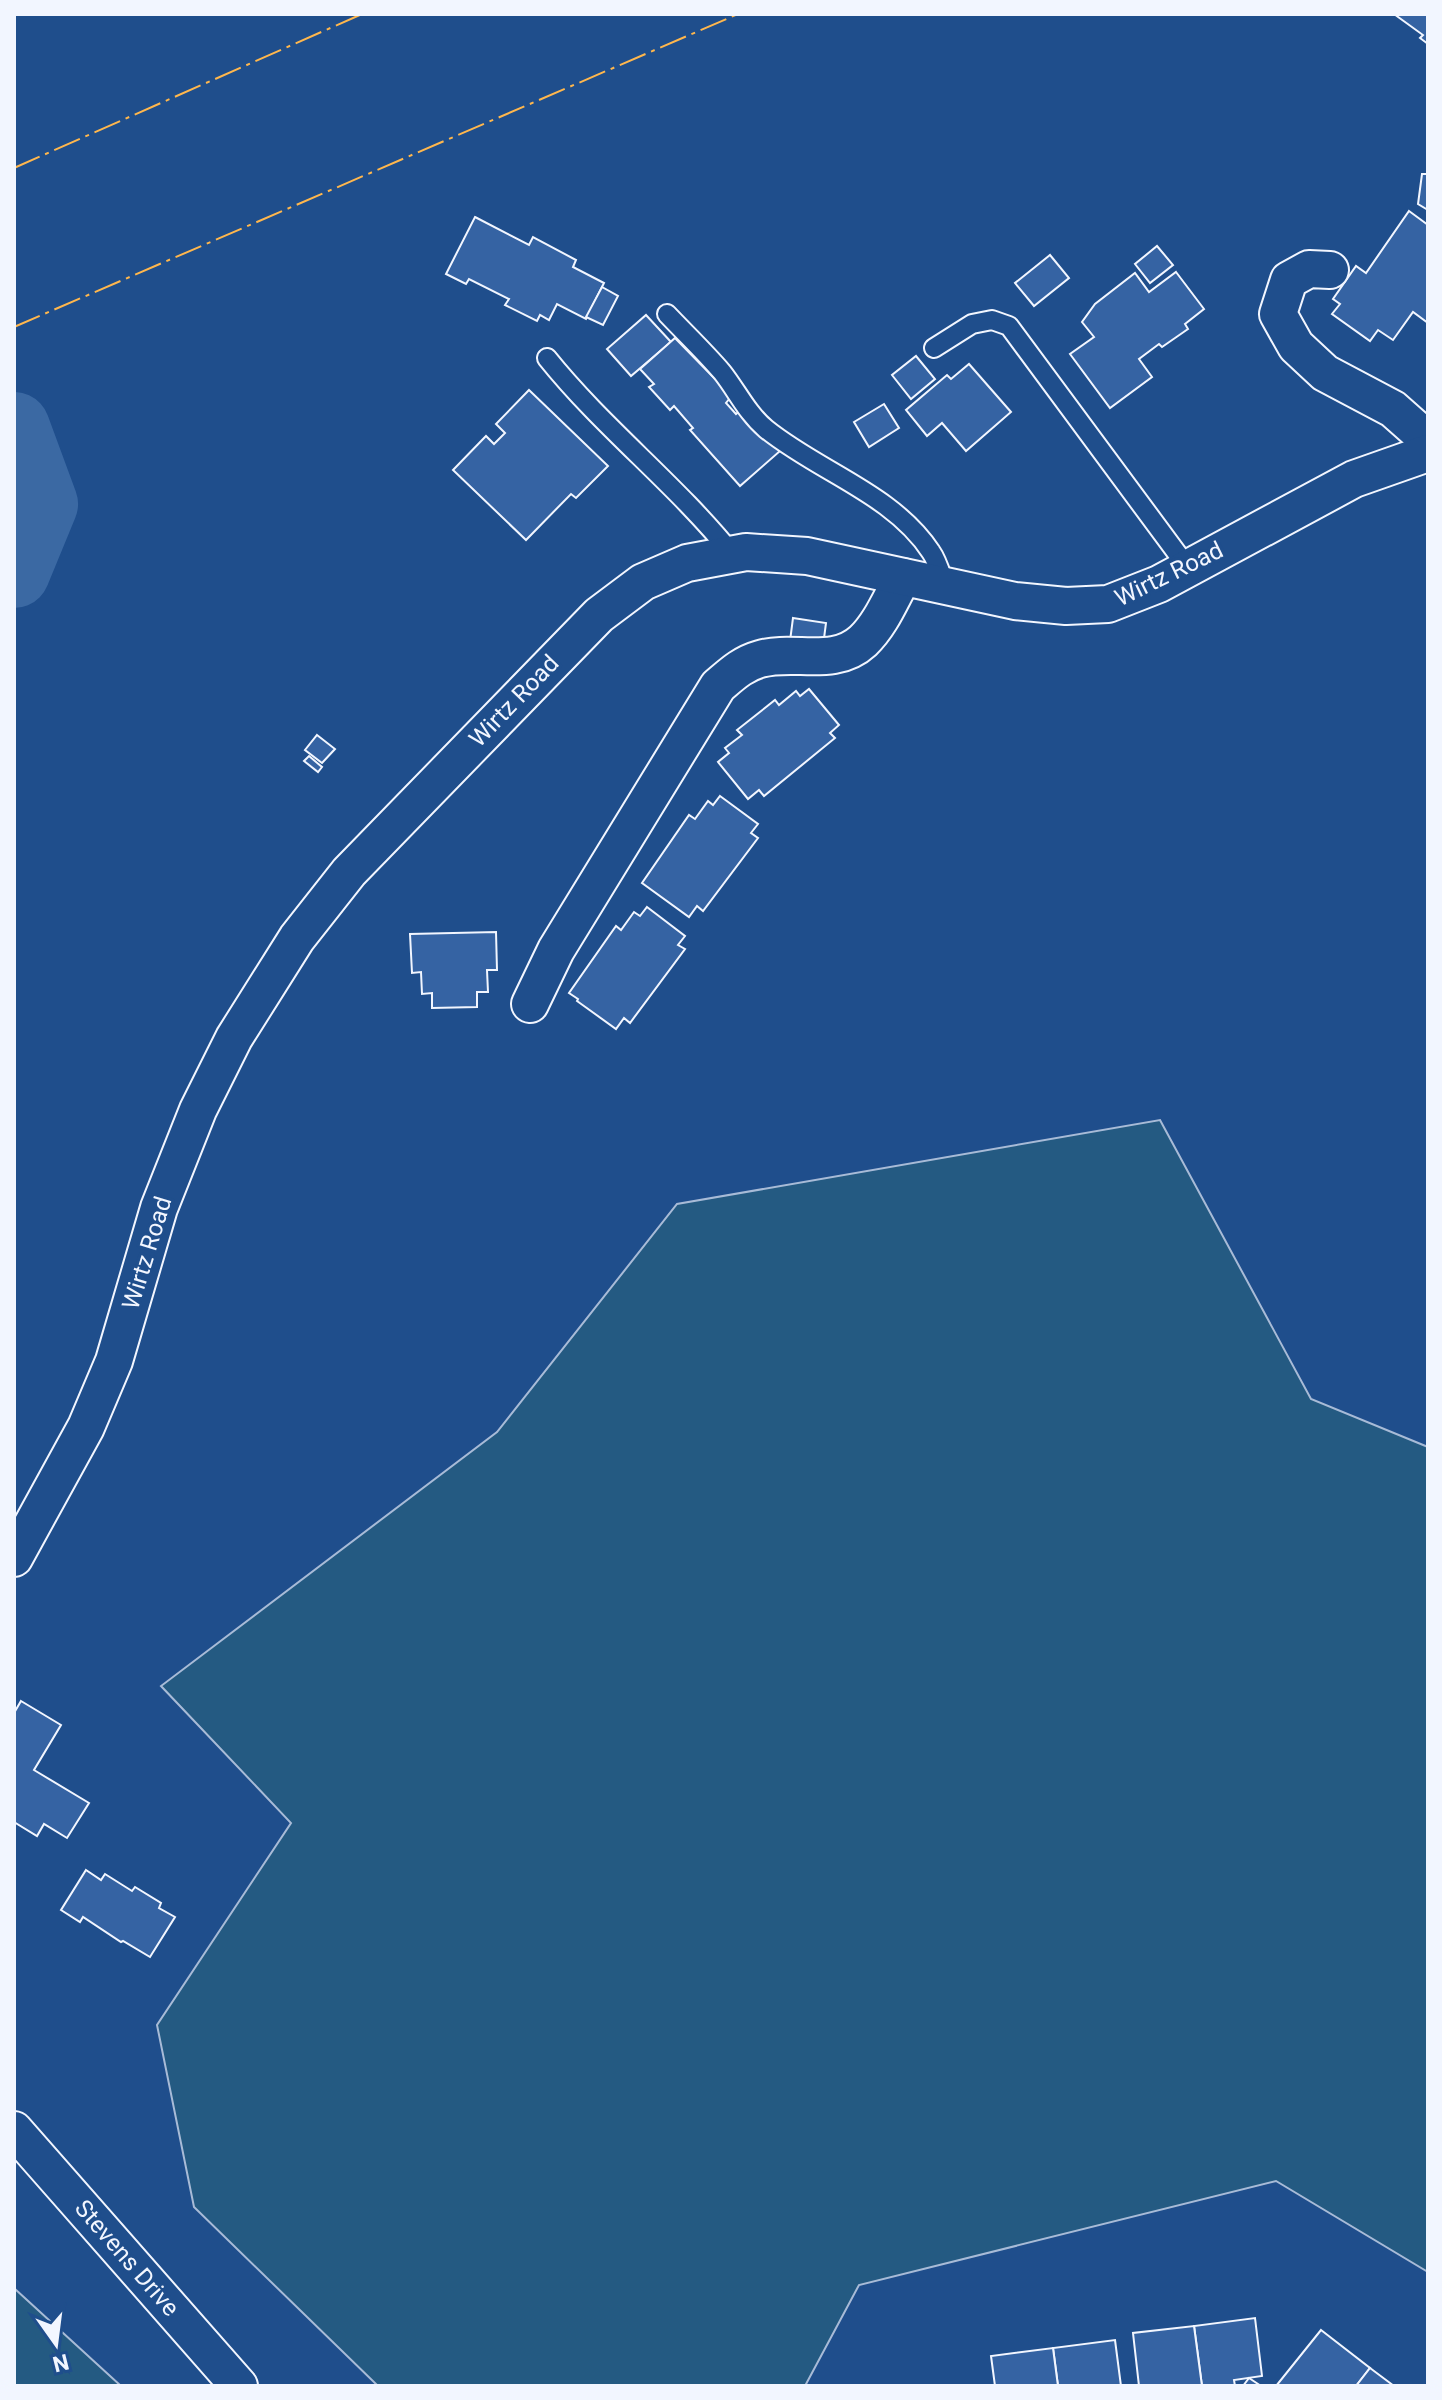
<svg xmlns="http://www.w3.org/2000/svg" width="1442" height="2400" font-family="Roboto,sans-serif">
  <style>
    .green { fill: #245a82; stroke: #a8bbd7; stroke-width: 2 }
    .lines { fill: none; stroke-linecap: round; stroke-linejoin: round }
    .river { stroke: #3b69a3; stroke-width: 72 }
    .building { fill: #3563a3; stroke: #f2f6ff; stroke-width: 2 }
    .lane-casing { stroke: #f2f6ff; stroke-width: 22 }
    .street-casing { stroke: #f2f6ff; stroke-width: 40 }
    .lane { stroke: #1f4e8c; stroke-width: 18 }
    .street { stroke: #1f4e8c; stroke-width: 36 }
    .power { stroke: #ffb74d; stroke-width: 2; stroke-dasharray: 28 6 4 6; stroke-linecap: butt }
    .labels { text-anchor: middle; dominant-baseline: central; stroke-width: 6; stroke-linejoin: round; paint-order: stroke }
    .street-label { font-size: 24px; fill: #f2f6ff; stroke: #1f4e8c }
  </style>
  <rect width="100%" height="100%" fill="#1f4e8c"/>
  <g class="green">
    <path d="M1160,1120l151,279 117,48v825l-152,-91 -417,104 -54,101h-427l-184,-179 -37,-182 134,-202 -130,-137 336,-254 180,-228z"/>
    <path d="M15,2289l106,97h-107z"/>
  </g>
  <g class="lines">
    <path class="river" d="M14,428l28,76 -28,68"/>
  </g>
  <g class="building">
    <path d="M1394,14h34v30l-8,-6 3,-3z"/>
    <path d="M1422,174h6v36l-10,-6z"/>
    <path d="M1409,211l19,14v98l-15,-11 -20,28 -15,-10 -8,11 -38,-27 8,-10 -7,-5 23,-33 10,7z"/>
    <path d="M475,217l54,28 4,-8 43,23 -3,7 31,16 -18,36 -29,-15 -8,16 -9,-5 -3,6 -32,-16 4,-6 -40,-20 -3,5 -20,-10z"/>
    <path d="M1157,246l16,19 -23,18 -15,-19z"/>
    <path d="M1050,255l19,23 -35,28 -19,-23z"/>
    <path d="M1176,272l28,37 -19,15 3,5 -26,18 -3,-3 -20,15 13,18 -42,31 -40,-54 24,-17 -12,-15 13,-18 40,-31 14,19z"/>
    <path d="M602,287l16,9 -15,29 -17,-8z"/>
    <path d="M646,315l25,27 -40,34 -24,-27z"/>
    <path d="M675,338l43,44 12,16 -4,5 10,11 6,-5 38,42 -40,35 -50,-56 3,-2 -19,-22 -4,4 -21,-23 5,-3 -14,-15z"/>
    <path d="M916,356l19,23 -24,20 -19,-24z"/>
    <path d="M969,364l42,48 -45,39 -24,-28 -15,13 -21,-26 41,-35 4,4z"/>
    <path d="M529,390l79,76 -32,32 -5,-4 -45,46 -73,-70 33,-34 8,8 11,-11 -9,-9z"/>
    <path d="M884,404l15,24 -30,19 -15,-25z"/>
    <path d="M793,618l33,5 -3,23 -33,-5z"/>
    <path d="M809,689l30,36 -9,8 5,5 -71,58 -5,-6 -11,9 -30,-37 11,-9 -4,-5 17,-13 -5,-5 38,-30 4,5 17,-14 4,5z"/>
    <path d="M317,735l18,14 -13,14 -17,-13z"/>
    <path d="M309,756l13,11 -4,5 -14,-11z"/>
    <path d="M720,796l38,28 -7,9 7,5 -55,73 -6,-5 -8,11 -47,-34 47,-68 6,4 13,-18 5,4z"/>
    <path d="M647,907l38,29 -7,9 7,4 -55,74 -6,-5 -8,11 -39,-28 1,-2 -9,-6 47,-67 5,4 13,-18 6,4z"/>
    <path d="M496,932l1,38h-10l1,22h-11v15l-45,1v-15l-10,1 -1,-22 -9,1 -2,-39z"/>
    <path d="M21,1701l40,24 -27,45 55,33 -22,35 -23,-14 -7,12 -23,-14v-109z"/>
    <path d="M86,1870l15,10 4,-6 27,17 3,-4 26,16 -2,5 16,9 -25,40 -27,-16 -2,1 -38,-25 -3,5 -19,-12z"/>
    <path d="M1255,2318l7,58 -28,4 1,6h-33l-8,-60z"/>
    <path d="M1194,2326l8,60h-63l-6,-53z"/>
    <path d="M1321,2330l49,38 -14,18h-80z"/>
    <path d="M1115,2340l6,46h-63l-5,-38z"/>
    <path d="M1053,2348l5,38h-63l-4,-30z"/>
    <path d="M1370,2368l24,18h-38z"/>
    <path d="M1249,2378l12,8h-18z"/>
  </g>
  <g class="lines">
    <g class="lane-casing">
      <g id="lane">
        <path d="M667,314c18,19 38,38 55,58 15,19 25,41 44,57 53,43 127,65 165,123 7,10 10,23 14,34"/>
        <path d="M934,348l38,-24 20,-4 17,6 179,242"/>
        <path d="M547,358c57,71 129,126 186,197"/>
      </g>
    </g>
    <g class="street-casing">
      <g id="street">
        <path d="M1330,270l-21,-1 -20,11 -11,34 18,32 29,27 68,36 35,31"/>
        <path d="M530,1004l26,-54 162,-264c13,-11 24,-22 42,-27 34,-10 74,9 103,-18 18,-17 28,-43 40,-64"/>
        <path d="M14,1558l72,-131 28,-66 45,-153 39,-98 36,-72 63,-100 52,-66 250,-257 44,-33 44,-19 59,-11 61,4 208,45 51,5 42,-2 51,-20 195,-105 74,-26"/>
        <path d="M14,2130l225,256"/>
      </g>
    </g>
    <use href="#lane" class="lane"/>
    <use href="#street" class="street"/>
    <g class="power">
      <path d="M14,168l348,-154"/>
      <path d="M14,327l724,-313"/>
    </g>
  </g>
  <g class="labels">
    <g class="street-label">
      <text transform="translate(1169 574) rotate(-26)">Wirtz Road</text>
      <text transform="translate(514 701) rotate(-46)">Wirtz Road</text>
      <text transform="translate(147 1253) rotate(-73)">Wirtz Road</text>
      <text transform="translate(127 2258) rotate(49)">Stevens Drive</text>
    </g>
  </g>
  <rect width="1442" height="2400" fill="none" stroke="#f2f6ff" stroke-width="32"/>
  <g transform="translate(56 2344) rotate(166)" stroke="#1f4e8c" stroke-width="6" paint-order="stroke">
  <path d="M0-6L14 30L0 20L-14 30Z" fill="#f2f6ff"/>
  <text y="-12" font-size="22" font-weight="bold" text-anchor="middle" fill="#f2f6ff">N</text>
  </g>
</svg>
